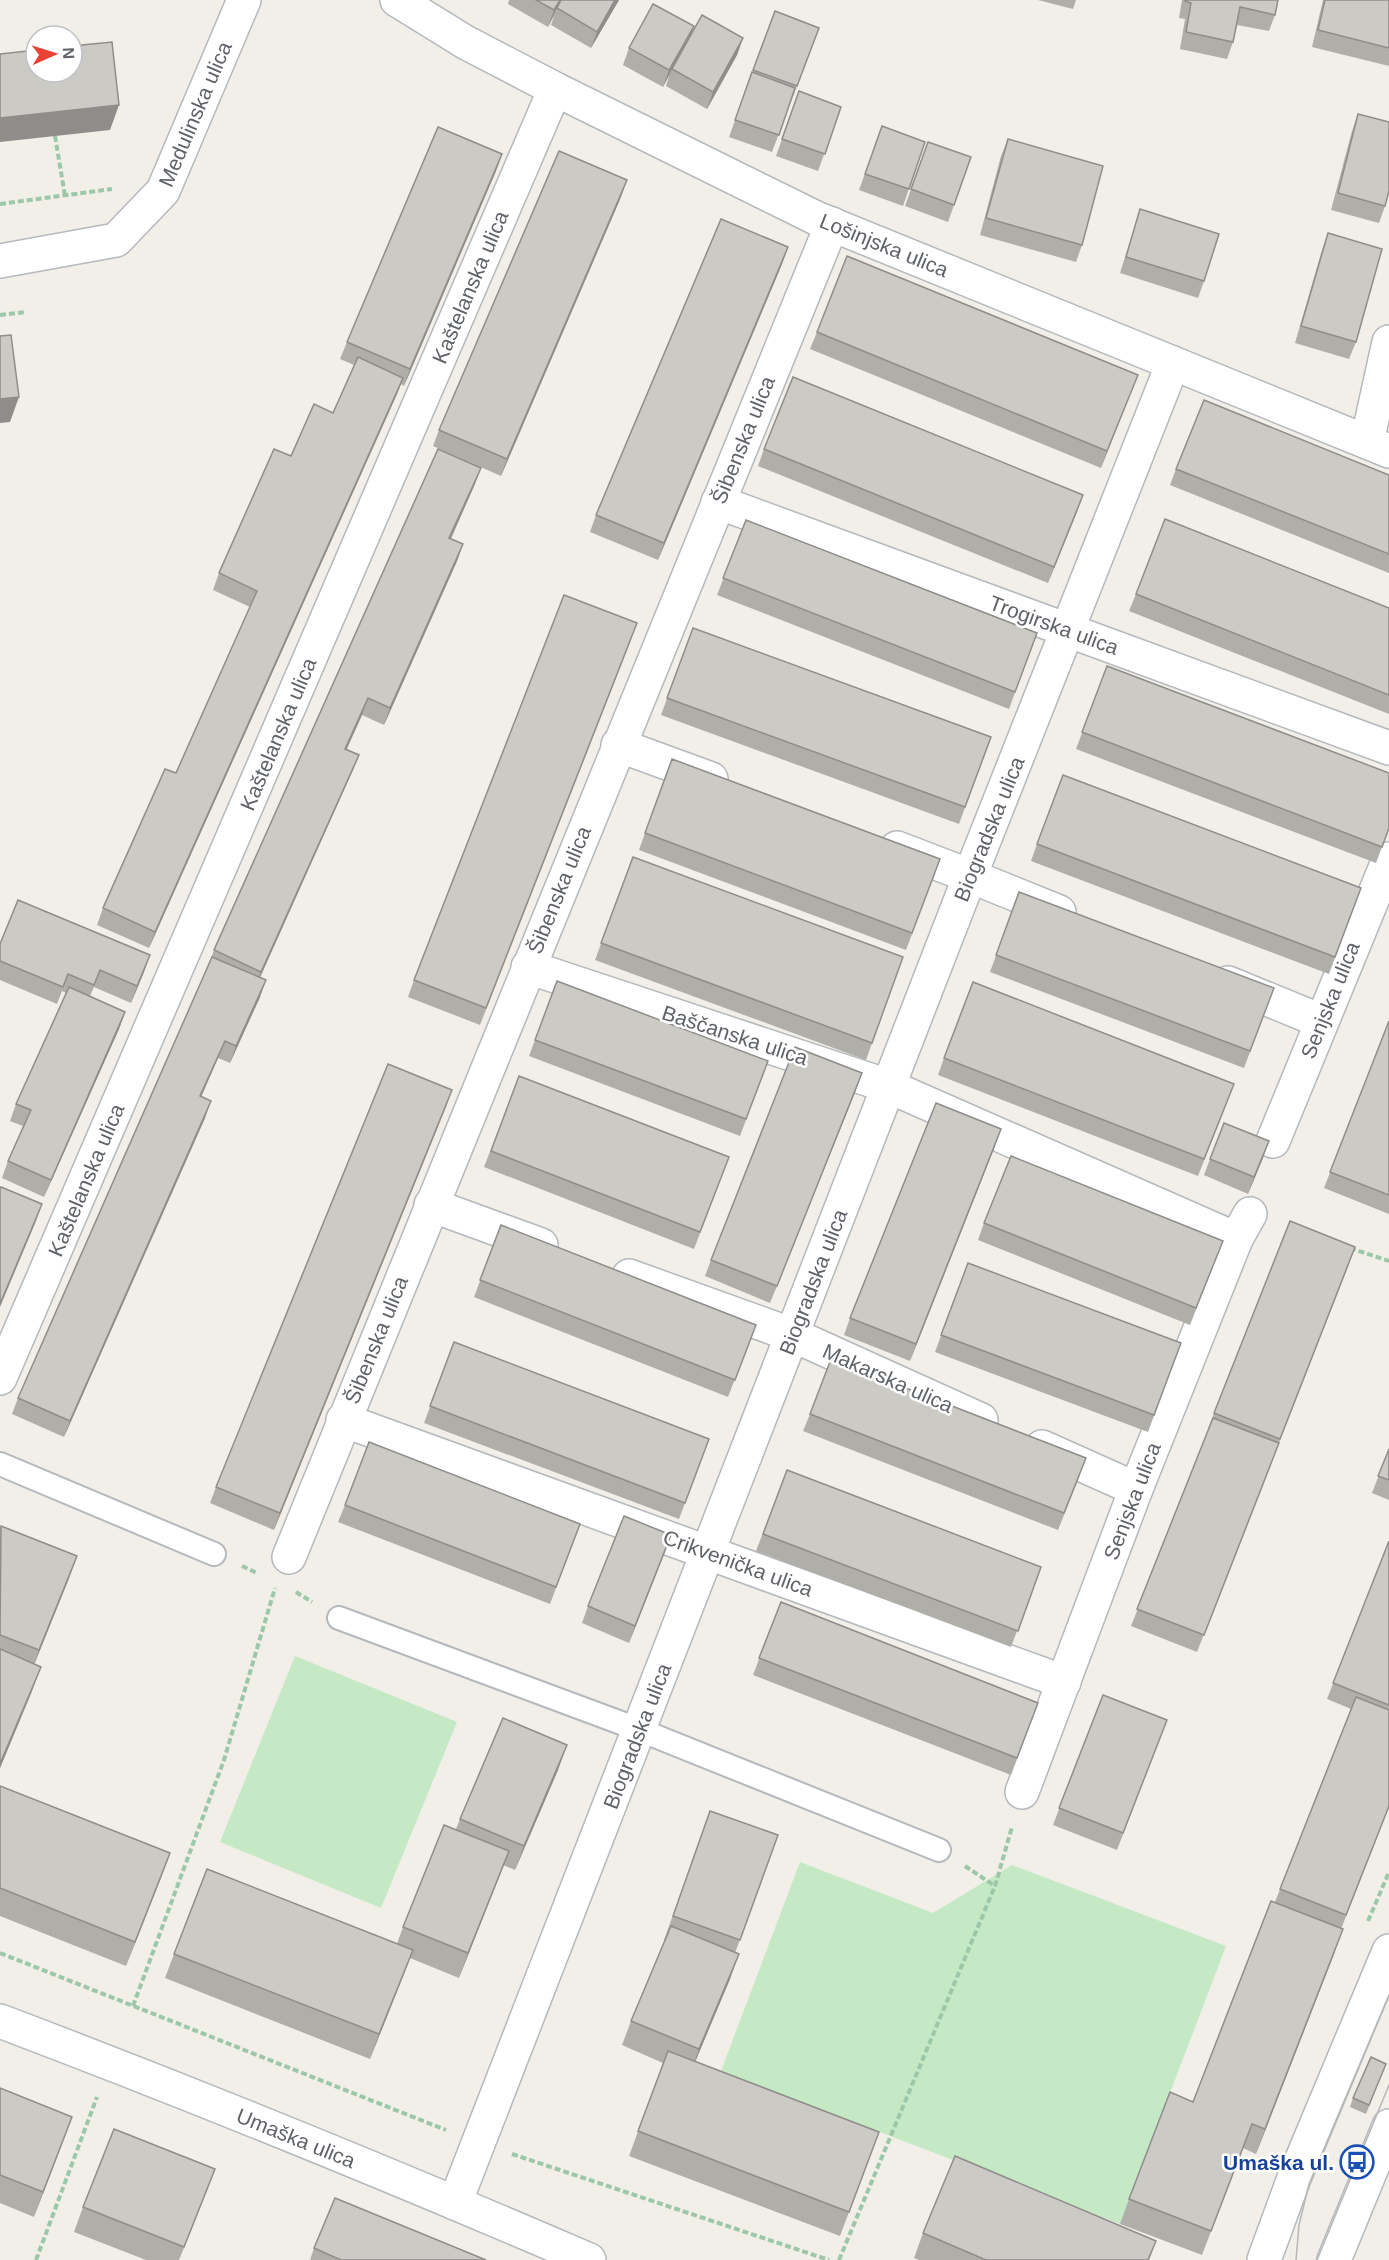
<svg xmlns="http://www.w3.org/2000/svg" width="1389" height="2260" font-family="Arial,sans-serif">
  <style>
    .green { fill: #c5e8c5 }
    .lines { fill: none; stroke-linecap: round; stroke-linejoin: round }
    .service-casing { stroke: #b5b8bc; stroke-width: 26 }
    .minor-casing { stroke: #b5b8bc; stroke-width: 36 }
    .tertiary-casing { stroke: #b5b8bc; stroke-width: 36 }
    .path { stroke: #9cc7a9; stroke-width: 4; stroke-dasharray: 6 3; stroke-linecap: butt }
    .service { stroke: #fff; stroke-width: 22 }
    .minor { stroke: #fff; stroke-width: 33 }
    .tertiary { stroke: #fff; stroke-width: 33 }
    .tram { stroke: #b6b7b8; stroke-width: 1.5 }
    .wall { fill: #afaea9 }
    .shaded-wall { fill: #8f8d8a }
    .building { fill: #cccac5; stroke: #8f8d8a; stroke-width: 1.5 }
    .labels { text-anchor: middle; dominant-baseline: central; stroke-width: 5; stroke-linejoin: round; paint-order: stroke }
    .street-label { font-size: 21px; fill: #5f6368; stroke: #fff }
    .transit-label { font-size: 21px; font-weight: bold; fill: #164399; stroke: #fff; text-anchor: end }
  </style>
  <rect width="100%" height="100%" fill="#f1efe8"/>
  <g class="green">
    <path d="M295,1656l162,66 -76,186 -161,-66z"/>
    <path d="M800,1862l133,51 79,-48 214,81 -106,278 -399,-153z"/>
  </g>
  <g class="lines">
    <g class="service-casing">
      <g id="service">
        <path d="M0,1464l214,90"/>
        <path d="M339,1618l301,112 299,120"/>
      </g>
    </g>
    <g class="minor-casing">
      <g id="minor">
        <path d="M397,0l68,42 90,47 261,129 573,233"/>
        <path d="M0,261l116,-21 47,-49 81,-191"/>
        <path d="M1367,442l22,-100"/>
        <path d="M718,502l671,246"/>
        <path d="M618,745l93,34"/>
        <path d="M897,848l73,28 89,36"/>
        <path d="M528,967l360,119 348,153"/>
        <path d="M1228,983l93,38"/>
        <path d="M1273,1141l116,-282"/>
        <path d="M431,1205l110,40"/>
        <path d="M629,1276l164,59 188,85"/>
        <path d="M0,1378l555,-1289"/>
        <path d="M343,1420l721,262"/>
        <path d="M1042,1447l94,42"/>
        <path d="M289,1557l543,-1333"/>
        <path d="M1022,1792l114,-303 100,-250 14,-25"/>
        <path d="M0,2021c198,75 394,155 589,239"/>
        <path d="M455,2203l515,-1327 203,-513"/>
      </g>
    </g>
    <g class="tertiary-casing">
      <g id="tertiary">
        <path d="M1264,2260l30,-82 95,-227"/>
        <path d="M1334,2260l55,-134"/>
      </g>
    </g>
    <g class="path">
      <path d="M55,136l10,60"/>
      <path d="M0,204l112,-15"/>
      <path d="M0,315l27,-3"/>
      <path d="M1350,1248l39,13"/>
      <path d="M242,1566l15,7"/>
      <path d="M296,1592l16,10"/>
      <path d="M965,1866l30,20"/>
      <path d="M1368,1921l21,-49"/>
      <path d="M0,1953l446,177"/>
      <path d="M133,2006l91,-246 51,-172"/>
      <path d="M512,2154l317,106"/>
      <path d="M36,2260l61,-163"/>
      <path d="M839,2260l156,-374 17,-59"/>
    </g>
    <use href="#service" class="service"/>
    <use href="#minor" class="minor"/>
    <use href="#tertiary" class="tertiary"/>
    <g class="tram">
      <path d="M1296,2260l3,-35 10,-41 80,-189"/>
      <path d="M1317,2260l72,-175"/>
    </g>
  </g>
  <g class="wall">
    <path d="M509,0h110l-28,48 -40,-23 3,-9 -6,11 -40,-23z"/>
    <path d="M1038,0h38l-3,9z"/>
    <path d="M1182,0h96l-3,15 -6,16 -32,-6 -4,17 -6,17 -47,-10 5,-30 -6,-1z"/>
    <path d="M1323,0h66v66l-77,-19z"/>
    <path d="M775,11l44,17 -47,124 -43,-15 18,-50z"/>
    <path d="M694,26l-4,11 53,1 -6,17 -30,54 -41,-23 3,-10 -6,11 -40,-22 6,-17z"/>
    <path d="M799,91l42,16 -23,64 -42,-15z"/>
    <path d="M1358,114l27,92 -6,17 -48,-13 21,-79z"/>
    <path d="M882,126l43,16 -22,64 -44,-16z"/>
    <path d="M1008,139l74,106 -6,17 -96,-27 21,-79z"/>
    <path d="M928,142l43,15 -23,65 -43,-16z"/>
    <path d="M502,154l-6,17 -92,215 -3,-2 -4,10 -248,554 -52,-23 6,-17 73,-135 74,-166 -37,-17 6,-17 72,-117 42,-43 21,-48 -14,-6 7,-17z"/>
    <path d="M621,197l-120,279 -68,-30 6,-16z"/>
    <path d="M1140,209l64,72 -6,17 -78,-25z"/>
    <path d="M1328,233l28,109 -7,17 -54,-16 27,-93z"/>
    <path d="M788,247l-6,17 -124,296 -68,-28 6,-17z"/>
    <path d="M817,332l314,60 -30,76 -291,-119z"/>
    <path d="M764,449l319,46 -35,88 -290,-117z"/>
    <path d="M1176,469l213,6v98l-219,-88z"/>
    <path d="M475,484l-24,55 12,5 -6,17 -73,164 -22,-10 -15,34 12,6 -7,17 -92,206v19l-30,66 -12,-5 -17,39 4,21 -141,319 -52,-23 6,-16 190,-431 6,-17z"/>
    <path d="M746,520l291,113 -28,76 -292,-114z"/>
    <path d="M1136,594l253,14v106l-260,-103z"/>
    <path d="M693,628l298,109 -32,87 -298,-109z"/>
    <path d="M631,640l-151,385 -72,-28 6,-17z"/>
    <path d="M1107,666l282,162 -13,35 -300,-114z"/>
    <path d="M645,833l295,26 -34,91 -267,-100z"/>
    <path d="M1037,844l324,44 -32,86 -298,-113z"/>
    <path d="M633,857l270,100 -37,103 -271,-100z"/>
    <path d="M1019,892l255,96 -30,80 -254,-96z"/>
    <path d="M0,944l144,28 -13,31 -37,-16 -4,9 35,16 -6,17 -75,168 -42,-19 6,-17 15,-35 -13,-5 6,-17 50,-111 -4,-2 -5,13 -57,-24z"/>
    <path d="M1389,1021v193l-65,-26z"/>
    <path d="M535,1040l233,21 -28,75 -211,-80z"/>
    <path d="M944,1058l284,42 -30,76 -260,-101z"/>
    <path d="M519,1076l210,81 -35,92 -210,-82z"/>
    <path d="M452,1090l-178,440 -64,-27 6,-16z"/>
    <path d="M856,1090l-86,213 -65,-27 6,-16z"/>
    <path d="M995,1146l-85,215 -66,-26 6,-17z"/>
    <path d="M1263,1158l-15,36 -44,-19 6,-16z"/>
    <path d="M984,1223l239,18 -33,84 -212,-85z"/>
    <path d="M501,1225l255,100 -28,72 -254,-100z"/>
    <path d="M968,1263l213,80 -33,89 -213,-80z"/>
    <path d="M1349,1264l-152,388 -66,-26 78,-196 -1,-1 6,-16z"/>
    <path d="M454,1342l255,97 -30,80 -255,-96z"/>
    <path d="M810,1414l270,61 -22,55 -255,-99z"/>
    <path d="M1389,1449v51l-17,-7z"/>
    <path d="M787,1470l254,97 -30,80 -255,-96z"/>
    <path d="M345,1505l235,19 -30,80 -212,-82z"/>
    <path d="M0,1527l77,29 -43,108 -2,27 -32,77z"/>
    <path d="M671,1535l-42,108 -47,-20 6,-17z"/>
    <path d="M1389,1541v266l-48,122 -7,25 -78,200 -13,-6 -41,107 -82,-31 9,-25 64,-97 82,-200 76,-193 -24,-10z"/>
    <path d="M781,1602l257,101 -27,72 -258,-100z"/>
    <path d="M1103,1695l64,25 -50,130 -64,-25z"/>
    <path d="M558,1770l-43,100 -12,-5 -44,113 -49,-20 -40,101 -205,-81 9,-24 223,-10 6,-17 53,-98 4,-10z"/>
    <path d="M0,1786l170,67 -44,113 -126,-50z"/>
    <path d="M710,1811l68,24 -43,118 -5,26 -35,83 184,70 -39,104 -211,-80 34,-93 -41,-18 9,-24 34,-80 -1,-1z"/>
    <path d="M1386,2064l-20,50 -16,-7 3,-9z"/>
    <path d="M0,2088l63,53 -29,76 -34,-14z"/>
    <path d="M215,2169l-36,91h-33l-72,-28 9,-25z"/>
    <path d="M923,2233l233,8 -7,19h-230l-5,-2z"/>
    <path d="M314,2248l172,12h-176z"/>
  </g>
  <g class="shaded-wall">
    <path d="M560,0h3l-6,8 -9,19 6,-17z"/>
    <path d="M615,0h4l-28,48 6,-16z"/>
    <path d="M694,26l-6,17 -16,26 -9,18 6,-17z"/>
    <path d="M743,38l-6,17 -30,54 6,-17z"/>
    <path d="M119,105l-9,25 -110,12v-24z"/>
    <path d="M502,154l-6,17 -92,215 6,-17z"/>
    <path d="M627,180l-6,17 -120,279 6,-17z"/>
    <path d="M788,247l-6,17 -124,296 6,-17z"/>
    <path d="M1138,375l-7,17 -30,76 6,-17z"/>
    <path d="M403,378l-6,16 -248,554 6,-16z"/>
    <path d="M19,397l-9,25 -10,1v-24z"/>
    <path d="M481,468l-6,16 -32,71 6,-17z"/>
    <path d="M1083,495l-6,17 -29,71 6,-16z"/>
    <path d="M463,544l-6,17 -73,164 6,-17z"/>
    <path d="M368,698l-6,17 -23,50 6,-16z"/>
    <path d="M359,755l-7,17 -97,216 6,-16z"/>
    <path d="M150,955l-6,17 -13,31 6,-17z"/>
    <path d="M266,980l-6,17 -30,66 6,-17z"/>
    <path d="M125,1012l-6,17 -75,168 7,-17z"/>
    <path d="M225,1041l-7,17 -24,55 6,-17z"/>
    <path d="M862,1073l-6,17 -86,213 7,-17z"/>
    <path d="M452,1090l-6,17 -172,423 6,-17z"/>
    <path d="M211,1101l-6,17 -141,319 6,-16z"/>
    <path d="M1001,1129l-6,17 -85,215 6,-17z"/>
    <path d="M1269,1141l-6,17 -15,36 6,-17z"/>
    <path d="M42,1204l-6,17 -36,86v-3z"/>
    <path d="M671,1535l-6,17 -36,91 6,-17z"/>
    <path d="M77,1556l-9,25 -38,94 9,-25z"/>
    <path d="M41,1667l-9,24 -32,77v-4z"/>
    <path d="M567,1745l-9,25 -43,100 9,-24z"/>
    <path d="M509,1851l-9,24 -41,103 9,-25z"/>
    <path d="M170,1853l-9,25 -35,88 9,-24z"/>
    <path d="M1343,1929l-9,25 -78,200 9,-25z"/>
    <path d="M413,1950l-9,24 -34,85 9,-25z"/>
    <path d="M739,1954l-9,25 -40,95 9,-25z"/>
    <path d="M72,2117l-9,24 -29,76 9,-25z"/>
    <path d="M215,2169l-9,24 -27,67 5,-13z"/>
  </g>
  <g class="building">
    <path d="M536,0h24l-6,10z"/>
    <path d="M561,0h54l-18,32 -40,-24z"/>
    <path d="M1185,0h93l-3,15 -35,-8 -7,35 -47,-10 5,-29 -6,-2z"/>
    <path d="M1325,0h64v48l-71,-18z"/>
    <path d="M653,4l41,22 -25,44 -40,-22z"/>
    <path d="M775,11l44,17 -22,58 -44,-16z"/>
    <path d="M702,15l41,23 -30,54 -41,-23z"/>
    <path d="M112,42l7,63 -119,13v-64l36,-4v22h36v-26z"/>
    <path d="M752,72l43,16 -16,47 -44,-15z"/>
    <path d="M799,91l42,16 -16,47 -43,-15z"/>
    <path d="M1358,114l31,8v69l-4,15 -47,-13z"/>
    <path d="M882,126l43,16 -16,47 -44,-15z"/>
    <path d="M438,127l64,27 -92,215 -63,-27z"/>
    <path d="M1008,139l95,27 -21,79 -96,-27z"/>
    <path d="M928,142l43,15 -17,48 -43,-16z"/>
    <path d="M559,151l68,29 -120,279 -68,-29z"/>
    <path d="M1140,209l79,25 -15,47 -78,-24z"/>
    <path d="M721,219l67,28 -124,296 -68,-28z"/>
    <path d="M1328,233l54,16 -26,93 -55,-16z"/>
    <path d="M847,256l291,119 -31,76 -290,-119z"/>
    <path d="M11,335l8,62 -19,2v-63z"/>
    <path d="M358,357l45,21 -248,554 -52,-24 62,-139 11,4 81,-182 -38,-18 55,-124 17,7 23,-52 19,9z"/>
    <path d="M793,377l290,118 -29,72 -290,-118z"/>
    <path d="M1204,400l185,75v79l-213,-85z"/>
    <path d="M438,449l43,19 -32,70 14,6 -73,164 -22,-10 -23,51 14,6 -98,217 -47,-22z"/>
    <path d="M1165,519l224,89v87l-253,-101z"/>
    <path d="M746,520l291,113 -22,59 -292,-114z"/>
    <path d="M564,595l73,28 -151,385 -72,-28z"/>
    <path d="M693,628l298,109 -26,70 -298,-109z"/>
    <path d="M1107,666l282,107v55l-7,19 -300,-115z"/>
    <path d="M672,759l268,100 -28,74 -267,-100z"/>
    <path d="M1063,775l298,113 -26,69 -298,-113z"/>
    <path d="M633,857l270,100 -31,86 -271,-100z"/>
    <path d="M1019,892l255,96 -24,63 -254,-96z"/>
    <path d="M18,900l132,55 -13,31 -37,-16 -6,15 -26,-11 -5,13 -63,-26v-17z"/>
    <path d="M212,957l54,23 -30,66 -11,-5 -25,55 11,5 -141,320 -52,-23z"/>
    <path d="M557,981l211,80 -22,58 -211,-79z"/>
    <path d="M973,982l261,102 -30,75 -260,-101z"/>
    <path d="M69,987l56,25 -74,168 -43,-19 23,-51 -15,-6z"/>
    <path d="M1389,1021v174l-59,-23z"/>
    <path d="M795,1047l67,26 -85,213 -66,-26z"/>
    <path d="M388,1064l64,26 -172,423 -64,-26z"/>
    <path d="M519,1076l210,81 -29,75 -209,-81z"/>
    <path d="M936,1103l65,26 -85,215 -66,-26z"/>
    <path d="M1224,1123l45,18 -15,36 -44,-18z"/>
    <path d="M1011,1156l212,85 -27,67 -212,-85z"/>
    <path d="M1,1187l41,17 -42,100v-115z"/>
    <path d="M1290,1221l65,26 -75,192 -66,-26z"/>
    <path d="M501,1225l255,100 -21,55 -255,-100z"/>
    <path d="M968,1263l213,80 -27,72 -213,-80z"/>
    <path d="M454,1342l255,97 -24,64 -255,-97z"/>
    <path d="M831,1359l255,99 -22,55 -254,-99z"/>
    <path d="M1213,1418l66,25 -75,192 -67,-26z"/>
    <path d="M369,1442l211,82 -24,63 -211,-82z"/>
    <path d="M1389,1449v31l-11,-4z"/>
    <path d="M787,1470l254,97 -23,64 -255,-97z"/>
    <path d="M624,1516l47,19 -36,91 -47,-20z"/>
    <path d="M1,1526l76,30 -38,94 -39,-15z"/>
    <path d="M1389,1541v164l-56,-22z"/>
    <path d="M781,1602l257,101 -21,55 -258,-100z"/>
    <path d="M0,1649l41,18 -41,97z"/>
    <path d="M1103,1695l64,25 -44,113 -64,-25z"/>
    <path d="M1356,1697l33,13v96l-43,109 -66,-26z"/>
    <path d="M503,1718l64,27 -43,101 -64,-27z"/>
    <path d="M0,1786l170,67 -35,89 -135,-54z"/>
    <path d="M710,1811l68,24 -38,105 -67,-24z"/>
    <path d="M444,1825l65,26 -41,102 -65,-26z"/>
    <path d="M207,1869l206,81 -34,84 -205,-80z"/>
    <path d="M1271,1901l72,28 -78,200 -13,-5 -41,107 -82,-32 41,-107 23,10z"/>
    <path d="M671,1926l68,28 -40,95 -68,-28z"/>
    <path d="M668,2051l211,81 -30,80 -211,-81z"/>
    <path d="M1371,2057l15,7 -17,41 -16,-7z"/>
    <path d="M0,2088l72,29 -29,75 -43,-17z"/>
    <path d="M114,2129l101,40 -31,78 -101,-40z"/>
    <path d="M955,2156l201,85 -8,19h-162l-63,-27z"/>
    <path d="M335,2198l151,62h-145l-27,-12z"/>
  </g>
  <defs>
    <g id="bus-ring" transform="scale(1.725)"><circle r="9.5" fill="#fff" stroke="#1a4fb4" stroke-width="1.5"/><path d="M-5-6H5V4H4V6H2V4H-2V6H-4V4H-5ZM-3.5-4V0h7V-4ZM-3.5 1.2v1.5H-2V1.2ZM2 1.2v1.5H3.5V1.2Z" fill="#1a4fb4"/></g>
  </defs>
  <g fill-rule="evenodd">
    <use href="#bus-ring" x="1357" y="2162"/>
  </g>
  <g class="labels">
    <g class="street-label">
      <text transform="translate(195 114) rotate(-67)">Medulinska ulica</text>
      <text transform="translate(884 245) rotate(22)">Lošinjska ulica</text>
      <text transform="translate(470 287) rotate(-67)">Kaštelanska ulica</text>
      <text transform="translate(743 440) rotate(-68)">Šibenska ulica</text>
      <text transform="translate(1054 625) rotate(20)">Trogirska ulica</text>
      <text transform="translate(278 734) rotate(-67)">Kaštelanska ulica</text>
      <text transform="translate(989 829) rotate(-68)">Biogradska ulica</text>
      <text transform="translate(559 890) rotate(-68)">Šibenska ulica</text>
      <text transform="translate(1330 1000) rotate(-68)">Senjska ulica</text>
      <text transform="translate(735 1035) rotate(18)">Baščanska ulica</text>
      <text transform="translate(86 1180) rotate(-67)">Kaštelanska ulica</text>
      <text transform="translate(813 1282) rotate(-69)">Biogradska ulica</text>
      <text transform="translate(376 1340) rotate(-68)">Šibenska ulica</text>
      <text transform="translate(888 1378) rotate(24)">Makarska ulica</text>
      <text transform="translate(1132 1501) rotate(-69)">Senjska ulica</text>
      <text transform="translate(738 1563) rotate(20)">Crikvenička ulica</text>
      <text transform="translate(637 1736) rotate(-69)">Biogradska ulica</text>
      <text transform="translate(296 2138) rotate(22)">Umaška ulica</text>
    </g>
    <g class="transit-label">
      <text x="1334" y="2162">Umaška ul.</text>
    </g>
  </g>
  <g transform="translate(54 54) rotate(87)"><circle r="28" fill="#ffffff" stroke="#bfc1c3" stroke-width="1.5"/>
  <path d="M0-4.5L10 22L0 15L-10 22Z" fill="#ea4335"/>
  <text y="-9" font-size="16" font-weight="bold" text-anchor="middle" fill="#5f6368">N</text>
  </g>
</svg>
